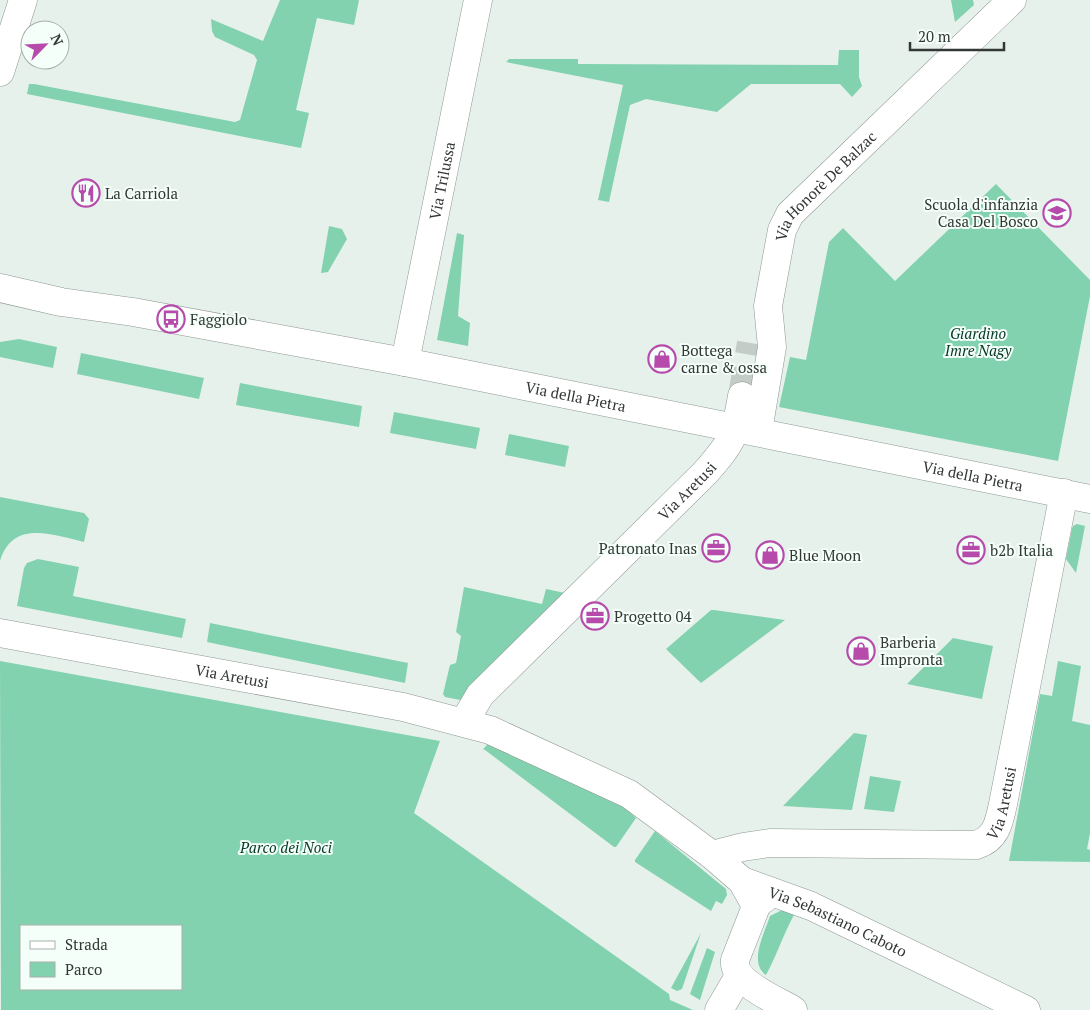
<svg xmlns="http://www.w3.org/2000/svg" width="1090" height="1010" font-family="'PT Serif',serif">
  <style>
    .green { fill: #82d2af; fill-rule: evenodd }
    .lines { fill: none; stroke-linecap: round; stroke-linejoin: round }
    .minor-tunnel { stroke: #c3ccc7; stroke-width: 28; stroke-dasharray: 28 14; stroke-linecap: butt }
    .minor-casing { stroke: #8e9793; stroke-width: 29 }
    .major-casing { stroke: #8e9793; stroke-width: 29 }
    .minor { stroke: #fff; stroke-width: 28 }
    .major { stroke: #fff; stroke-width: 28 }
    .labels { text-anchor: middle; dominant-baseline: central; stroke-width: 4; stroke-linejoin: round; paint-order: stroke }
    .street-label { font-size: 15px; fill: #333735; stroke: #f4fff9 }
    .poi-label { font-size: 15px; fill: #333735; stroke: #f4fff9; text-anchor: start }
    .park-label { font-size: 15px; font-style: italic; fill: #063827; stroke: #f4fff9 }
  </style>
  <rect width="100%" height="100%" fill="#e7f1ec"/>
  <g class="green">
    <path d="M280,0h79l-5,25 -37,-7 -21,92 13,3 -8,35 -274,-54 2,-10h5l201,38 5,-2 17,-60 -3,-5 -39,-18 -3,-6 -1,-12 52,22z"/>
    <path d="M951,0h22l1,5 -19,17z"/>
    <path d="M839,50h20v27l3,9 -10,11 -12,-13h-89l-34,28 -71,-13 -16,6 -21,97 -11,-2 25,-115 -117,-23 3,-3h69v5l260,1z"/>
    <path d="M996,184l94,96v16l-32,165 -279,-54 11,-50 16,3 23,-118 14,-14 52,53z"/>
    <path d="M329,226l13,3 5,10 -19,33 -7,1z"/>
    <path d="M457,233l7,2 -6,81 12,7 -2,23 -31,-6z"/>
    <path d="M19,339l38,8 -4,21 -53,-11v-15z"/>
    <path d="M81,353l123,25 -5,21 -122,-25z"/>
    <path d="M240,383l122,23 -3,21 -123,-22z"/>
    <path d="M394,412l86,16 -4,21 -86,-16z"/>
    <path d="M509,434l60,12 -4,21 -60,-12z"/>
    <path d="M0,497l84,16 5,6 -5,23c-31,-7 -71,-23 -84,19z"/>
    <path d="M1077,524l8,2 -9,47 -10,-14 6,-30 1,-3z"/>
    <path d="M38,559l41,8 -6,29 113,23 -4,19 -165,-32 7,-38 3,-5z"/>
    <path d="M464,587l78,17 4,-15 19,4 -105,107 -15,-3 -2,-3 7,-29 6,-2 5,-27 -5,-4z"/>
    <path d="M711,610h3l71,10 -84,63 -35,-34z"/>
    <path d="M210,623l198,40 -3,20 -198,-41z"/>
    <path d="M953,638l40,8 -11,53 -75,-15z"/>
    <path d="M0,661l440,80 -26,72 255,181 1,6 23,10h-692zM21,926h160v63h-160z"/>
    <path d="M1058,661l23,5 -9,55 18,4v108l-3,16 3,1v12l-81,-1 31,-167 12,2z"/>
    <path d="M854,733l13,2 -15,75 -69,-4z"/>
    <path d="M488,744l135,62 13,12 -20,29h-2l-129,-97 -2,-1z"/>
    <path d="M870,776l31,5 -7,31 -30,-3z"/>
    <path d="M655,831l71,58 1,6 -5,9 -6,-3 -5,10 -76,-49v-2z"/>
    <path d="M782,910l12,5c-11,20 -17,40 -28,60 -18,-12 -1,-43 4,-59z"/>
    <path d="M701,933l-19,56 -5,2 -6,-3z"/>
    <path d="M707,948l8,4 -15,48 -10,-6z"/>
  </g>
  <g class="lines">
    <path class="minor-tunnel" d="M742,396l9,-53"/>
    <g class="minor-casing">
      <g id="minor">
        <path d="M0,72l23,-72"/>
        <path id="s1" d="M405,362l73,-362"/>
        <path id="s2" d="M758,431l14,-84 -4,-41 14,-76 8,-16 222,-214"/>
        <path id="s3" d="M0,633l403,74 87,23 139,64 83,61 30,26 14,25"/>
        <path id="s4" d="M464,722l16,-27 225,-222c27,-31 30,-35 37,-77"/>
        <path id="s5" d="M712,855l31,-8 27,-4 206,2c20,-6 23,-22 27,-41l61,-311"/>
        <path id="s6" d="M742,881l69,25 215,104"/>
        <path d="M769,895l-12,9 -22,56c-3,22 41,40 58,50"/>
        <path d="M719,1010l20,-34"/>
      </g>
    </g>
    <g class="major-casing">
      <g id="major">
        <path id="s7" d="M0,288l61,14 72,10 272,50 685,137"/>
      </g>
    </g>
    <use href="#minor" class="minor"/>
    <use href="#major" class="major"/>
  </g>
  <defs>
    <g id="restaurant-ring" transform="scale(1.4375)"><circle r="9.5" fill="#f4fff9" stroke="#b64bac" stroke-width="1.5"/><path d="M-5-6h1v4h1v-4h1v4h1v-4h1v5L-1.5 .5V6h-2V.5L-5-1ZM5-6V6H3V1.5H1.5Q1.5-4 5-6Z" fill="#b64bac"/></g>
    <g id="school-ring" transform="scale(1.4375)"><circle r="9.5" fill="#f4fff9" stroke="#b64bac" stroke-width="1.5"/><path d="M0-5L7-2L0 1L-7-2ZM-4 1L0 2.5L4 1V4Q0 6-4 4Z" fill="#b64bac"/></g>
    <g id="bus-ring" transform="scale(1.4375)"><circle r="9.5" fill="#f4fff9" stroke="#b64bac" stroke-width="1.5"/><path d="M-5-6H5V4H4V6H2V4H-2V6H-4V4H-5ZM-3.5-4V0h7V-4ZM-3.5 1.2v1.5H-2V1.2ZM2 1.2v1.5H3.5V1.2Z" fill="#b64bac"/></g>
    <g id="shop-ring" transform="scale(1.4375)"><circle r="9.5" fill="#f4fff9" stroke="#b64bac" stroke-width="1.5"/><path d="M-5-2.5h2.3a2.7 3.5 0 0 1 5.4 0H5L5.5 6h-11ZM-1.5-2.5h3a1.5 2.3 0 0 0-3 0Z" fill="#b64bac"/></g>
    <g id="office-ring" transform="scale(1.4375)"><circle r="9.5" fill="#f4fff9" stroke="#b64bac" stroke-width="1.5"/><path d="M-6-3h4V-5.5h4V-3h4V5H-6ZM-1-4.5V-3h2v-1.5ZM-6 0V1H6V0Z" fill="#b64bac"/></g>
  </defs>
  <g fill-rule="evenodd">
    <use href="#restaurant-ring" x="86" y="193"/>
    <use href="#school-ring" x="1057" y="213"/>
    <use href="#bus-ring" x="171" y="319"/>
    <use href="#shop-ring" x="662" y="359"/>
    <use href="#office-ring" x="716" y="548"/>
    <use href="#office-ring" x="971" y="550"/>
    <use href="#shop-ring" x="770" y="555"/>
    <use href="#office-ring" x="595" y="616"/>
    <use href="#shop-ring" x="861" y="651"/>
  </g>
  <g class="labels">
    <g class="street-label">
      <text stroke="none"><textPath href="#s1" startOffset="185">Via Trilussa</textPath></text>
      <text stroke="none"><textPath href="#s2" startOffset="265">Via Honorè De Balzac</textPath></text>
      <text stroke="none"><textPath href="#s7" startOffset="586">Via della Pietra</textPath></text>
      <text stroke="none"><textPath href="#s7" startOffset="991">Via della Pietra</textPath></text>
      <text stroke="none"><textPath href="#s4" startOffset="322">Via Aretusi</textPath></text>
      <text stroke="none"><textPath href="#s3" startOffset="236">Via Aretusi</textPath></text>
      <text stroke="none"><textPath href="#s5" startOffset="318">Via Aretusi</textPath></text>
      <text stroke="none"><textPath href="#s6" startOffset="104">Via Sebastiano Caboto</textPath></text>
    </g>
    <g class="poi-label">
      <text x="105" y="193">La Carriola</text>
      <text x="1038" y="204" text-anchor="end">Scuola d'infanzia<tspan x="1038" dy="17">Casa Del Bosco</tspan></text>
      <text x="190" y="319">Faggiolo</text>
      <text x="681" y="350">Bottega<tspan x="681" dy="17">carne &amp; ossa</tspan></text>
      <text x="697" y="548" text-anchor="end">Patronato Inas</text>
      <text x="990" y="550">b2b Italia</text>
      <text x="789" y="555">Blue Moon</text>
      <text x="614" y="616">Progetto 04</text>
      <text x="880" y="642">Barberia<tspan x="880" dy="17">Impronta</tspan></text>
    </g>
    <g class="park-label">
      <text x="978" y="333">Giardino<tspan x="978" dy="17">Imre Nagy</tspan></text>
      <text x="286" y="847">Parco dei Noci</text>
    </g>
  </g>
  <rect x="20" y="925" width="162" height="65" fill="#f4fff9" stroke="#a7afab"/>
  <rect x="30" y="941" width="25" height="8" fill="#ffffff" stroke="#a7afab"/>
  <text x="65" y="950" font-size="15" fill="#333735">Strada</text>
  <rect x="30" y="962" width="25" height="15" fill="#82d2af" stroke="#a7afab"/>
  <text x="65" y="975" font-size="15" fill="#333735">Parco</text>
  <g transform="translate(45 45) rotate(66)"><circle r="24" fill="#f4fff9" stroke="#a7afab"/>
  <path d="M0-4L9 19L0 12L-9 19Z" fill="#b64bac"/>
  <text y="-8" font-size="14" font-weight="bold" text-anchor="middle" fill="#333735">N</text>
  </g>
  <path d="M910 42v8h94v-8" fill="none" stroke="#333735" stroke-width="2.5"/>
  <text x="918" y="42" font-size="15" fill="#333735" stroke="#f4fff9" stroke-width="4" paint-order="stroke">20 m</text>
</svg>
